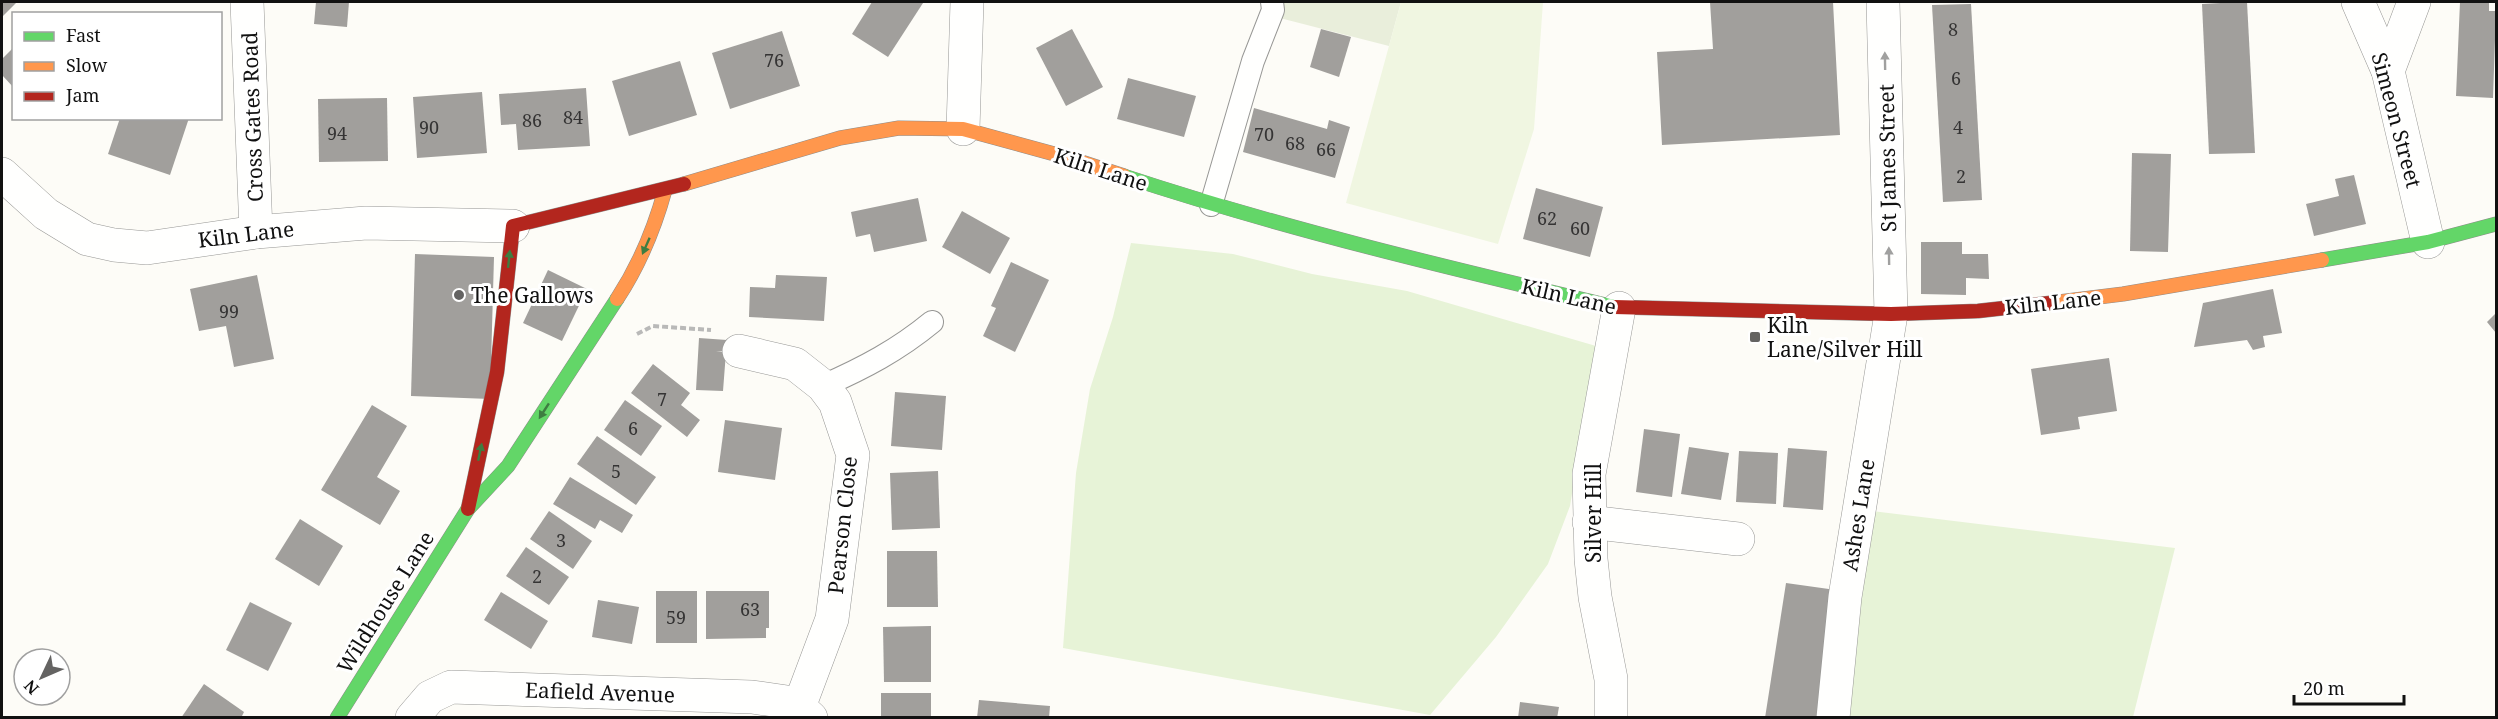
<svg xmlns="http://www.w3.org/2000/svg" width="2498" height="719" font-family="'Noto Serif',serif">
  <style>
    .green { fill: #e7f3d7 }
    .cemetery { fill: #e9eedb }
    .pitch { fill: #f0f6e1 }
    .building { fill: #a19f9c }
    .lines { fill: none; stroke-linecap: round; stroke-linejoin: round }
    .lane-casing { stroke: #979795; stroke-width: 24 }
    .street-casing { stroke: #979795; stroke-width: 34 }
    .fast-casing { stroke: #8e8d8b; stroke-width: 15 }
    .slow-casing { stroke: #8e8d8b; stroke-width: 15 }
    .jam-casing { stroke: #8e8d8b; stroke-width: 15 }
    .path { stroke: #b9b9b8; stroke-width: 4; stroke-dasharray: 6 3; stroke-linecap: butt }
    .lane { stroke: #fffffe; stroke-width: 22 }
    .street { stroke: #fffffe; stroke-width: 33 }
    .fast { stroke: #63d668; stroke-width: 14 }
    .slow { stroke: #ff974d; stroke-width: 14 }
    .jam { stroke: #b3261e; stroke-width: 14 }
    .oneway { fill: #a0a09f }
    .oneway2 { fill: #3e7d41 }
    .poi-dot { fill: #646362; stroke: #fff; stroke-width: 2 }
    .labels { text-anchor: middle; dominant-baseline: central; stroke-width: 6; stroke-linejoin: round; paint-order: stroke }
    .number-label { font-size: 18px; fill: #353434 }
    .street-label { font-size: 21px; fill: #111; stroke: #fff }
    .poi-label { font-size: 21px; fill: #111; stroke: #fff; text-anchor: start }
  </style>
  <rect width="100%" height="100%" fill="#fdfcf7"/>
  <g class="green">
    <path d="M1131,243l102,11 79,20 95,17 189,55 -26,160 -22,58 -52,73 -66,78 -367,-67 13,-175 14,-84 23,-72z"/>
    <path d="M1872,511l303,37 -42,169 -291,1z"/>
  </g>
  <path class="cemetery" d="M1267,2h134l-12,44 -121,-31z"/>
  <path class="pitch" d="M1401,2h142l-9,127 -36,115 -152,-41z"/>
  <g class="building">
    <path d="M2,2h15l-15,15z"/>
    <path d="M316,2h33l-2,25 -33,-3z"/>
    <path d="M872,2h48l3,1 -35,54 -36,-23z"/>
    <path d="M1710,2h123l7,133 -178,10 -5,-93 56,-3z"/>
    <path d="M2239,2h8l8,151 -46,1 -7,-150z"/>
    <path d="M2460,2h29v9h7l-3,87 -37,-2z"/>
    <path d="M1971,4l11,196 -39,2 -11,-197z"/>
    <path d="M1072,29l31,58 -37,19 -30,-58z"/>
    <path d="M1321,29l30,8 -12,40 -29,-10z"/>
    <path d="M782,31l18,55 -70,23 -18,-56z"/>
    <path d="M14,47v41l-12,-13v-16z"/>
    <path d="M680,61l17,54 -68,21 -17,-55z"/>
    <path d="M1128,78l68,18 -12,41 -67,-18z"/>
    <path d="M586,88l4,58 -72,4 -2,-26 -15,1 -2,-31z"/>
    <path d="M482,92l5,61 -70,5 -4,-61z"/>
    <path d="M387,98l1,63 -69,1 -1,-63z"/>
    <path d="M1254,108l73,21 2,-9 21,7 -15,51 -92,-26z"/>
    <path d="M120,118h69l-19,57 -62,-21z"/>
    <path d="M2132,153l39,1 -3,98 -38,-1z"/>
    <path d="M2354,175l12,49 -52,12 -8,-32 33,-8 -4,-17z"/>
    <path d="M1536,188l67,19 -13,50 -67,-18z"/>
    <path d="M918,198l9,43 -53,11 -4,-18 -14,3 -5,-25z"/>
    <path d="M962,211l48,27 -20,36 -48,-27z"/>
    <path d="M1921,242h41v12h26l1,25 -23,-1v17l-45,-1z"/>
    <path d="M415,254l79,3 -4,142 -79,-3z"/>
    <path d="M1011,262l38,18 -34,72 -32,-16 13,-28 -5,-2z"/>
    <path d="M548,270l39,19 -25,52 -39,-18z"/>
    <path d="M257,275l17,84 -40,8 -8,-41 -27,5 -9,-42z"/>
    <path d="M776,275l51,2 -3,44 -75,-4 1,-30 25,1z"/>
    <path d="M2273,289l9,44 -19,3 2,11 -12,3 -6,-10 -53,7 9,-44z"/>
    <path d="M2496,313v20l-9,-11z"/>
    <path d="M699,338l28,2 -1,11h-10l10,1 -3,39 -27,-1z"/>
    <path d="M2109,358l8,53 -39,6 2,12 -39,6 -10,-66z"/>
    <path d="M653,364l37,29 -9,12 19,15 -13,17 -56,-44z"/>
    <path d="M895,392l51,4 -4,54 -51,-4z"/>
    <path d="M625,400l37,26 -21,30 -37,-26z"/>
    <path d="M372,405l35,21 -30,51 23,14 -20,34 -59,-35z"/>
    <path d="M725,420l57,8 -7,52 -57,-8z"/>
    <path d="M1644,429l36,5 -8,63 -36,-5z"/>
    <path d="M597,436l59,41 -20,28 -59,-41z"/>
    <path d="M1689,447l40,6 -8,47 -40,-6z"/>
    <path d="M1788,448l39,3 -4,59 -40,-3z"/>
    <path d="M1739,451l39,2 -2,51 -40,-2z"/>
    <path d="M938,471l2,57 -48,2 -2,-57z"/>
    <path d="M570,477l63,38 -11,18 -22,-13 -5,9 -42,-25z"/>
    <path d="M549,511l43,30 -19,28 -43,-30z"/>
    <path d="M300,519l43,27 -24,40 -44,-27z"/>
    <path d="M526,547l43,30 -20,28 -43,-29z"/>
    <path d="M887,551h50l1,56h-51z"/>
    <path d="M1786,583l50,7 -19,128h-52z"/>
    <rect x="656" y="591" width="41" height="52"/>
    <path d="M706,591h63v37h-3v10l-60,1z"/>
    <path d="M501,592l47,29 -17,28 -47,-29z"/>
    <path d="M598,600l41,7 -7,37 -40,-7z"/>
    <path d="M250,602l42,21 -24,48 -42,-21z"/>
    <path d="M931,626v56h-47l-1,-55z"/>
    <path d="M204,684l40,28 -3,6h-60z"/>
    <rect x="881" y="693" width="50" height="25"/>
    <path d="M979,700l71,6 -1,12h-72z"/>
    <path d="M1520,702l39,5 -2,11h-39z"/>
  </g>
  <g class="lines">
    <g class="lane-casing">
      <g id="lane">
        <path d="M1211,205l42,-144 20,-51 -1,-8"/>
        <path d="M823,386c41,-18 75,-36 109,-64"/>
      </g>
    </g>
    <g class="street-casing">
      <g id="street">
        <path d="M247,2l9,230"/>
        <path d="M2358,2l30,69 40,171"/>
        <path d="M2388,71l26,-69"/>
        <path d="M963,129l4,-127"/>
        <path d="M2,174l44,40 41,25 27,6 33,3 109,-16 110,-9 147,3"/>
        <path d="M739,351l56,13 28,22 12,16 18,53 -21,164 -33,88 12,11"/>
        <path d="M1589,522l149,17"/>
        <path d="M412,718l18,-21 21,-10 301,10 35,5 12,5"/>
        <path d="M1611,718v-39l-16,-82 -4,-38 -2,-85 30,-166"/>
        <path d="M1833,718l12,-121 46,-283 -8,-312"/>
      </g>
    </g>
    <g class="fast-casing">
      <g id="fast">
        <path d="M1124,176c161,53 325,92 490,131"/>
        <path d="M2322,260l106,-18 68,-18"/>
        <path d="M337,718l131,-209 40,-43 109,-167"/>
      </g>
    </g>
    <g class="slow-casing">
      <g id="slow">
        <path d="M684,184l156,-46 59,-10 64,1 106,29 55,18"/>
        <path d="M617,299c23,-35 37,-69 48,-109"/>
        <path d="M2050,303l73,-9 199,-34"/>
      </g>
    </g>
    <g class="jam-casing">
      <g id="jam">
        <path d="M1614,307l277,7 87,-3 72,-8"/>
        <path d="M468,509l29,-137 16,-146 171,-42"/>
      </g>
    </g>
    <path class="path" d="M637,334l16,-8 58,4"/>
    <use href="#lane" class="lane"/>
    <use href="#street" class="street"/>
    <use href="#fast" class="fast"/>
    <use href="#slow" class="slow"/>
    <use href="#jam" class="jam"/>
  </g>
  <defs><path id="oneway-solid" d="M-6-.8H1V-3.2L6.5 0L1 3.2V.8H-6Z" transform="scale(1.5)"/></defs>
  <g class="oneway">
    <use href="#oneway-solid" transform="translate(1885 61) rotate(-91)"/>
    <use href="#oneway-solid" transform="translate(1889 256) rotate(-91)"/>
  </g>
  <g class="oneway2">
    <use href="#oneway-solid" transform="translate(646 246) rotate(114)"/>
    <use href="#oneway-solid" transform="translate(509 259) rotate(-84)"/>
    <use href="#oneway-solid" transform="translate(544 411) rotate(123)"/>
    <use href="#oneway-solid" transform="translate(480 452) rotate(-78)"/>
  </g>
  <g class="poi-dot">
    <circle cx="459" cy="295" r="6"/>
    <rect x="1749" y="331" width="12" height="12" rx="3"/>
  </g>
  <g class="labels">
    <g class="number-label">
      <text x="1953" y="29">8</text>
      <text x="774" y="60">76</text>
      <text x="1956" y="78">6</text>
      <text x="573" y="117">84</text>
      <text x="532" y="120">86</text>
      <text x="429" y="127">90</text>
      <text x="1958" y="127">4</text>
      <text x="337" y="133">94</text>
      <text x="1264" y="134">70</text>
      <text x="1295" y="143">68</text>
      <text x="1326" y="149">66</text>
      <text x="1961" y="176">2</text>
      <text x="1547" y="218">62</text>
      <text x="1580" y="228">60</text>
      <text x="229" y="311">99</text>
      <text x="662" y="399">7</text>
      <text x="633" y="428">6</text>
      <text x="616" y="471">5</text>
      <text x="561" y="540">3</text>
      <text x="537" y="576">2</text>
      <text x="750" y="609">63</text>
      <text x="676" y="617">59</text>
    </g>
    <g class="street-label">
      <text transform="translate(252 117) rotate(-92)">Cross Gates Road</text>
      <text transform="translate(2397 120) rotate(75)">Simeon Street</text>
      <text transform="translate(1887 158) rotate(-91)">St James Street</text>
      <text transform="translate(1101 169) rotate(18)">Kiln Lane</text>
      <text transform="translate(246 234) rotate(-7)">Kiln Lane</text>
      <text transform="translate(1569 296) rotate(13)">Kiln Lane</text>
      <text transform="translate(2053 302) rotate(-6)">Kiln Lane</text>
      <text transform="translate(1593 513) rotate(-90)">Silver Hill</text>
      <text transform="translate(1858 515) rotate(-81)">Ashes Lane</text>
      <text transform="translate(842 525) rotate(-84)">Pearson Close</text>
      <text transform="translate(385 602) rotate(-58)">Wildhouse Lane</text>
      <text transform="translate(600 692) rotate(2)">Eafield Avenue</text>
    </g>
    <g class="poi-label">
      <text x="471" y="295">The Gallows</text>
      <text x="1767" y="325">Kiln<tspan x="1767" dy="24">Lane/Silver Hill</tspan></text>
    </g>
  </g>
  <rect width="2498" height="719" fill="none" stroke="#111111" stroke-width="6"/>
  <rect x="12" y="12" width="210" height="108" fill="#ffffff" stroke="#a0a0a0" stroke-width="1.5"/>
  <rect x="24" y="32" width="30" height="9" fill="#63d668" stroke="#a0a0a0" stroke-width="1.5"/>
  <text x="66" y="42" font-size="18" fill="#111111">Fast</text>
  <rect x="24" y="62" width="30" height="9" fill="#ff974d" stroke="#a0a0a0" stroke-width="1.5"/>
  <text x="66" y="72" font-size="18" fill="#111111">Slow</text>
  <rect x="24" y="92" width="30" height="9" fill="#b3261e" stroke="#a0a0a0" stroke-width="1.5"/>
  <text x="66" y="102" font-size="18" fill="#111111">Jam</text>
  <g transform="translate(42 677) rotate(226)"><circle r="28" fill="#ffffff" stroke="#a0a0a0" stroke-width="1.5"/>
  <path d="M0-4.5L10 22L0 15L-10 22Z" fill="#646362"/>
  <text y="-9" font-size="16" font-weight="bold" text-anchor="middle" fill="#111111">N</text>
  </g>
  <path d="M2294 695v9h110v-9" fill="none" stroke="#111111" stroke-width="3"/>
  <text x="2303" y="695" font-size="18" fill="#111111" stroke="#ffffff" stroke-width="4.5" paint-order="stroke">20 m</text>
</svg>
